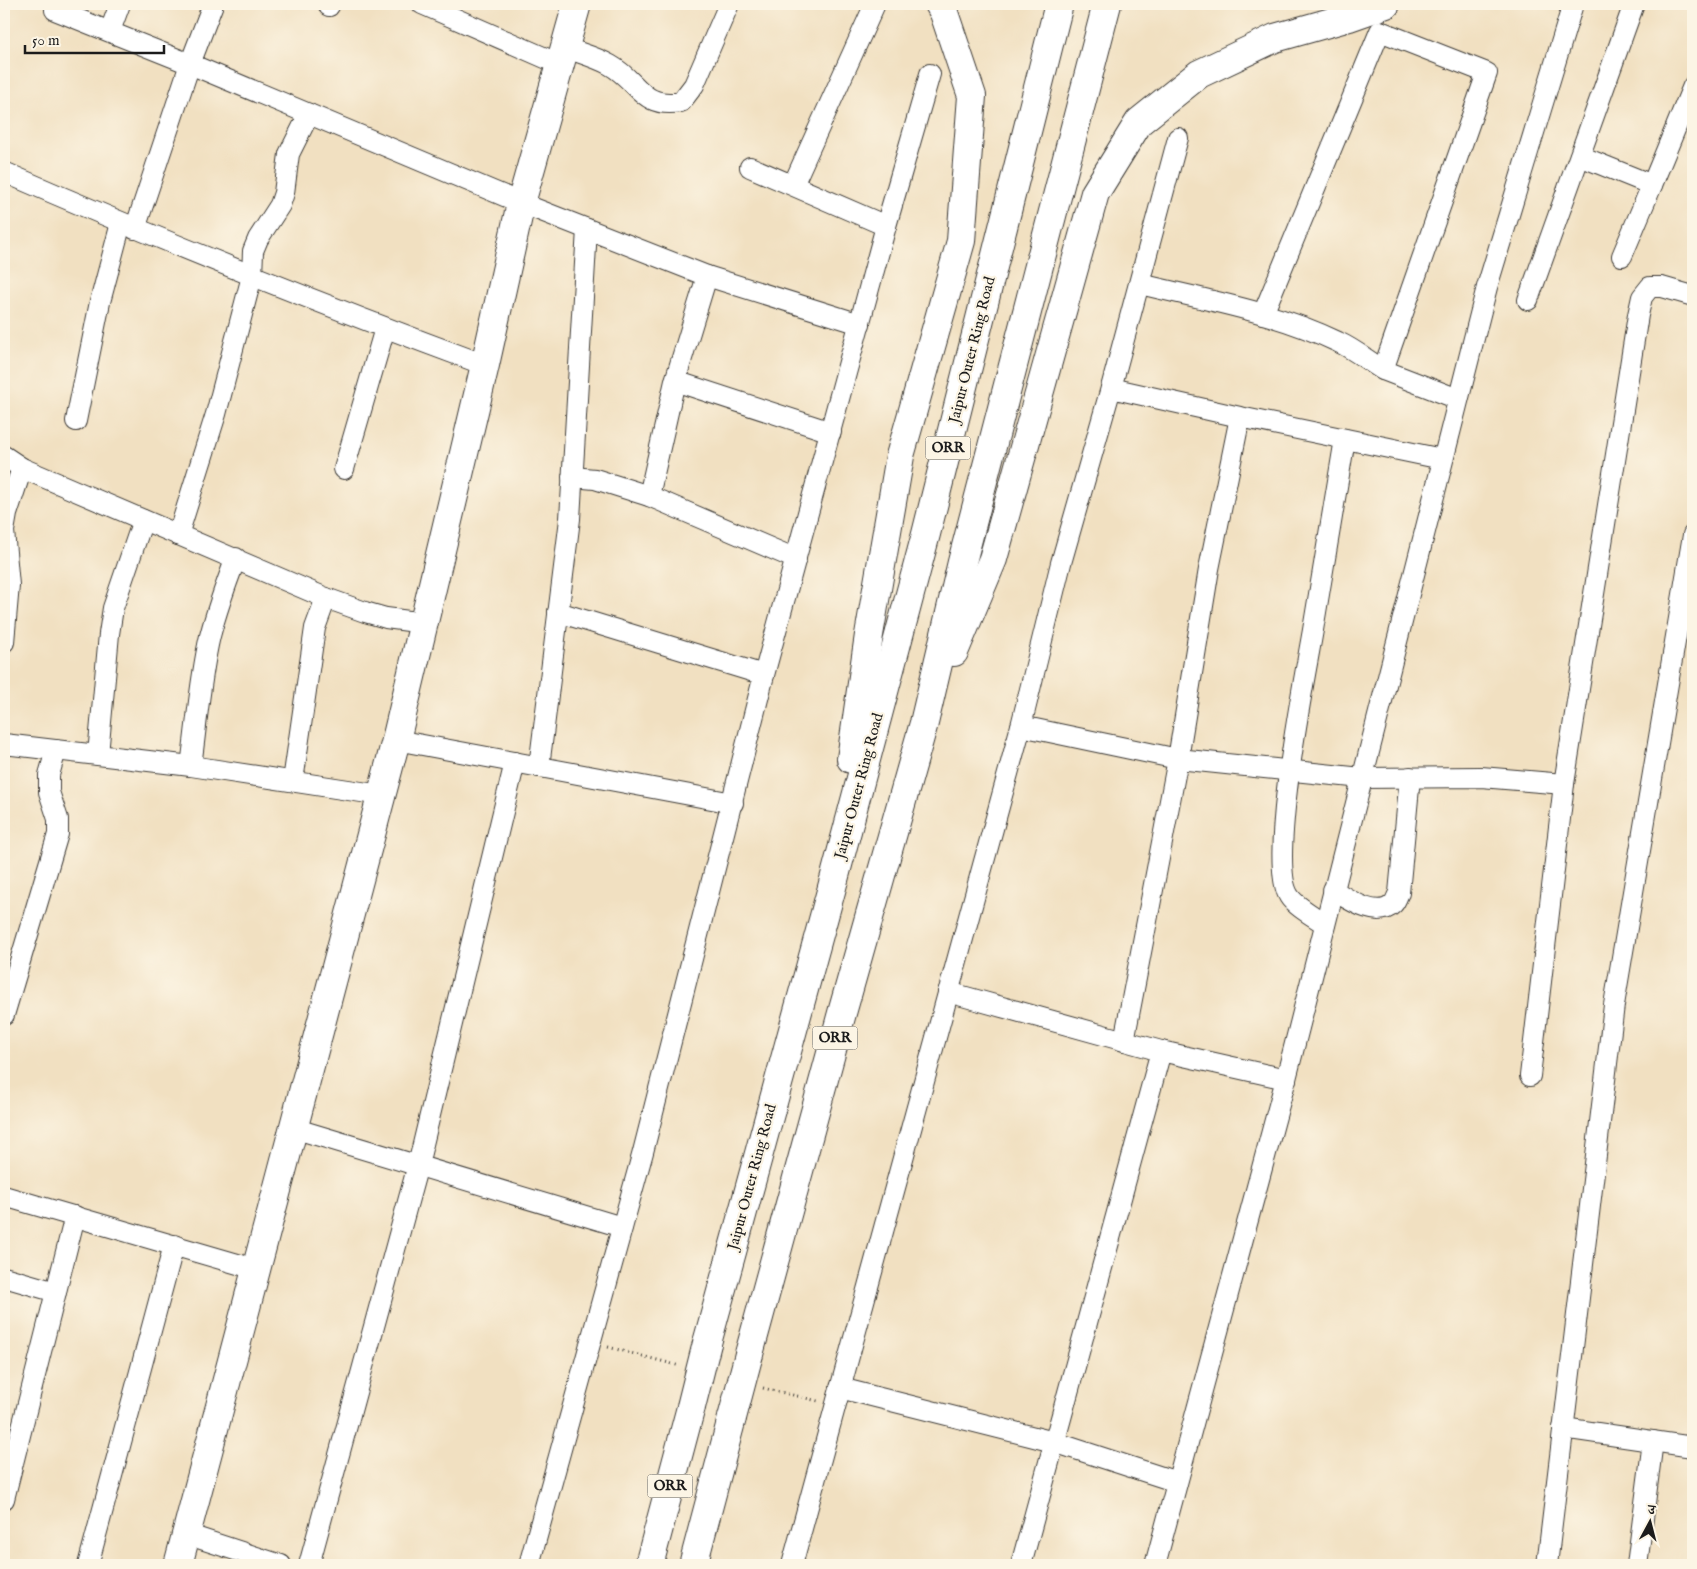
<svg xmlns="http://www.w3.org/2000/svg" width="1697" height="1569" font-family="'IM FELL English','Noto Serif Devanagari',serif">
  <style>
    .lines { fill: none; stroke-linecap: round; stroke-linejoin: round }
    .street-casing { stroke: #3c3935; stroke-width: 22 }
    .secondary-casing { stroke: #3c3935; stroke-width: 30 }
    .highway-casing { stroke: #3c3935; stroke-width: 30 }
    .path { stroke: #3c3935; stroke-width: 3; stroke-dasharray: 1 4; stroke-linecap: butt }
    .street { stroke: #fff; stroke-width: 20 }
    .secondary { stroke: #fff; stroke-width: 28 }
    .highway { stroke: #fff; stroke-width: 28 }
    .highway-bridge-casing { stroke: #3c3935; stroke-width: 30; stroke-linecap: butt }
    .highway-bridge { stroke: #fff; stroke-width: 28 }
    .labels { text-anchor: middle; dominant-baseline: central; stroke-width: 4.5; stroke-linejoin: round; paint-order: stroke }
    .shield { fill: #fcf5e5; stroke: #5f5d58; stroke-width: 1 }
    .shield-label { font-size: 14px; font-weight: bold; fill: #1c1c1c }
    .street-label { font-size: 15px; fill: #1c1c1c; stroke: #fcf5e5 }
  </style>
  <rect width="100%" height="100%" fill="#fcf5e5"/>
  <filter id="ink" filterUnits="userSpaceOnUse"><feTurbulence type="fractalNoise" baseFrequency=".02" numOctaves="2"/><feDisplacementMap in="SourceGraphic" scale="10" xChannelSelector="R" yChannelSelector="G"/><feConvolveMatrix kernelMatrix="1 2 1 2 8 2 1 2 1" color-interpolation-filters="sRGB"/></filter>
  <filter id="wash" filterUnits="userSpaceOnUse"><feTurbulence type="fractalNoise" baseFrequency=".0096" numOctaves="4" result="noise"/><feDisplacementMap in="SourceGraphic" scale="20" xChannelSelector="R" yChannelSelector="G"/><feGaussianBlur stdDeviation="1.12" result="paint"/><feColorMatrix in="noise" values="0 0 0 0 0 0 0 0 0 0 0 0 0 0 0 0 0 1.4 0 .05"/><feComposite in="paint" operator="in"/></filter>
  <g filter="url(#wash)">
    <rect width="100%" height="100%" fill="#f1e0c1"/>
  </g>
  <g filter="url(#ink)">
    <g class="lines">
      <g class="street-casing">
        <g id="street">
          <path d="M422,4l137,60"/>
          <path d="M329,6l1,-2"/>
          <path d="M55,10l135,54 331,139 186,73 153,48"/>
          <path d="M110,31l10,-27"/>
          <path d="M564,47c15,6 32,10 46,18 29,16 31,44 71,37l13,-17 35,-81"/>
          <path d="M1580,156l72,29 41,-99"/>
          <path d="M750,167l136,59"/>
          <path d="M4,172c158,69 319,133 481,193"/>
          <path d="M793,185l82,-181"/>
          <path d="M135,229l55,-165 23,-60"/>
          <path d="M1622,256l30,-71"/>
          <path d="M1140,284c66,16 136,28 198,58 16,7 30,19 45,28"/>
          <path d="M1528,300l106,-296"/>
          <path d="M1263,314l117,-283 107,42 -104,297 75,29"/>
          <path d="M675,381l156,51"/>
          <path d="M1111,388l129,29"/>
          <path d="M76,421l24,-119 21,-79"/>
          <path d="M4,456l18,12 304,130 39,14 21,6 38,5"/>
          <path d="M344,469l41,-141"/>
          <path d="M572,477l23,2 54,17 147,63"/>
          <path d="M649,496l26,-115 32,-105"/>
          <path d="M178,535l38,-121 36,-138 1,-25 5,-12 22,-34 4,-12 5,-39 20,-40"/>
          <path d="M558,612l206,63"/>
          <path d="M4,642l5,-57 -5,-54 3,-17 15,-46"/>
          <path d="M1021,726l157,33 184,19 119,-1 83,7"/>
          <path d="M396,740l337,63"/>
          <path d="M4,744l187,22 190,29"/>
          <path d="M98,755l11,-121 4,-26 30,-88"/>
          <path d="M191,766c6,-43 9,-88 19,-130 7,-27 16,-52 26,-78"/>
          <path d="M539,767l31,-248 17,-290"/>
          <path d="M293,781l22,-153 11,-30"/>
          <path d="M1333,890c15,9 44,30 60,14 3,-3 4,-8 6,-11l11,-116"/>
          <path d="M1325,924c-10,-7 -30,-18 -36,-28 -22,-34 16,-219 24,-266 11,-63 21,-127 32,-191"/>
          <path d="M948,992l213,59"/>
          <path d="M4,1015l54,-181v-15l-9,-27v-17l7,-25"/>
          <path d="M1124,1041l54,-282 31,-190 31,-152 202,42"/>
          <path d="M1530,1076l34,-292 74,-469 4,-18 8,-10h12l31,9"/>
          <path d="M293,1128l329,99"/>
          <path d="M4,1196l251,73"/>
          <path d="M4,1277l52,15"/>
          <path d="M840,1388l214,54 123,40"/>
          <path d="M1563,1428l130,19"/>
          <path d="M4,1499l71,-283"/>
          <path d="M186,1534l95,31"/>
          <path d="M88,1565l86,-320"/>
          <path d="M309,1565l109,-400 97,-403"/>
          <path d="M529,1565l114,-413 121,-477 122,-449 44,-152"/>
          <path d="M792,1565l229,-839 40,-163 50,-175 67,-250"/>
          <path d="M1021,1565l140,-514 125,28"/>
          <path d="M1155,1565l131,-486 201,-792 86,-283"/>
          <path d="M1547,1565l67,-560 79,-470"/>
          <path d="M1637,1565l16,-124"/>
        </g>
      </g>
      <g class="secondary-casing">
        <path id="secondary" d="M178,1565l218,-825 89,-375 36,-162 56,-199"/>
      </g>
      <g class="highway-casing">
        <g id="highway">
          <path d="M954,652l39,-93 102,-366 44,-71 60,-48 76,-36 74,-21 37,-13"/>
          <path d="M851,759l18,-124 31,-179 61,-215 11,-145 -28,-83 -5,-9"/>
          <path d="M707,1343l124,-452 95,-357 133,-530"/>
          <path d="M749,1354l93,-341 82,-290 38,-161 145,-558"/>
          <path d="M649,1565l42,-158"/>
          <path d="M693,1565l39,-147"/>
        </g>
      </g>
      <g class="path">
        <path d="M608,1347l72,19"/>
        <path d="M763,1388l55,13"/>
      </g>
      <use href="#street" class="street"/>
      <use href="#secondary" class="secondary"/>
      <use href="#highway" class="highway"/>
      <g class="highway-bridge-casing">
        <g id="highway-bridge">
          <path d="M691,1407l16,-64"/>
          <path d="M732,1418l17,-64"/>
        </g>
      </g>
      <use href="#highway-bridge" class="highway-bridge"/>
    </g>
  </g>
  <g class="labels">
    <g class="shield">
      <rect x="925.5" y="436.5" width="45" height="23" rx="4"/>
      <rect x="812.5" y="1026.5" width="45" height="23" rx="4"/>
      <rect x="647.5" y="1474.5" width="45" height="23" rx="4"/>
    </g>
    <g class="shield-label">
      <text x="948" y="448">ORR</text>
      <text x="835" y="1038">ORR</text>
      <text x="670" y="1486">ORR</text>
    </g>
    <g class="street-label">
      <text transform="translate(972 350) rotate(-76)">Jaipur Outer Ring Road</text>
      <text transform="translate(859 786) rotate(-75)">Jaipur Outer Ring Road</text>
      <text transform="translate(752 1177) rotate(-75)">Jaipur Outer Ring Road</text>
    </g>
  </g>
  <rect width="1697" height="1569" fill="none" stroke="#fcf5e5" stroke-width="20"/>
  <g transform="translate(1650 1522) rotate(7)" stroke="#fcf5e5" stroke-width="4" paint-order="stroke">
  <path d="M0-4L9 19L0 12L-9 19Z" fill="#1c1c1c"/>
  <text y="-8" font-size="14" font-weight="bold" text-anchor="middle" fill="#1c1c1c">उ</text>
  </g>
  <path d="M25 45v8h139v-8" fill="none" stroke="#1c1c1c" stroke-width="2.5"/>
  <text x="32" y="45" font-size="15" fill="#1c1c1c" stroke="#fcf5e5" stroke-width="4" paint-order="stroke">50 m</text>
</svg>
